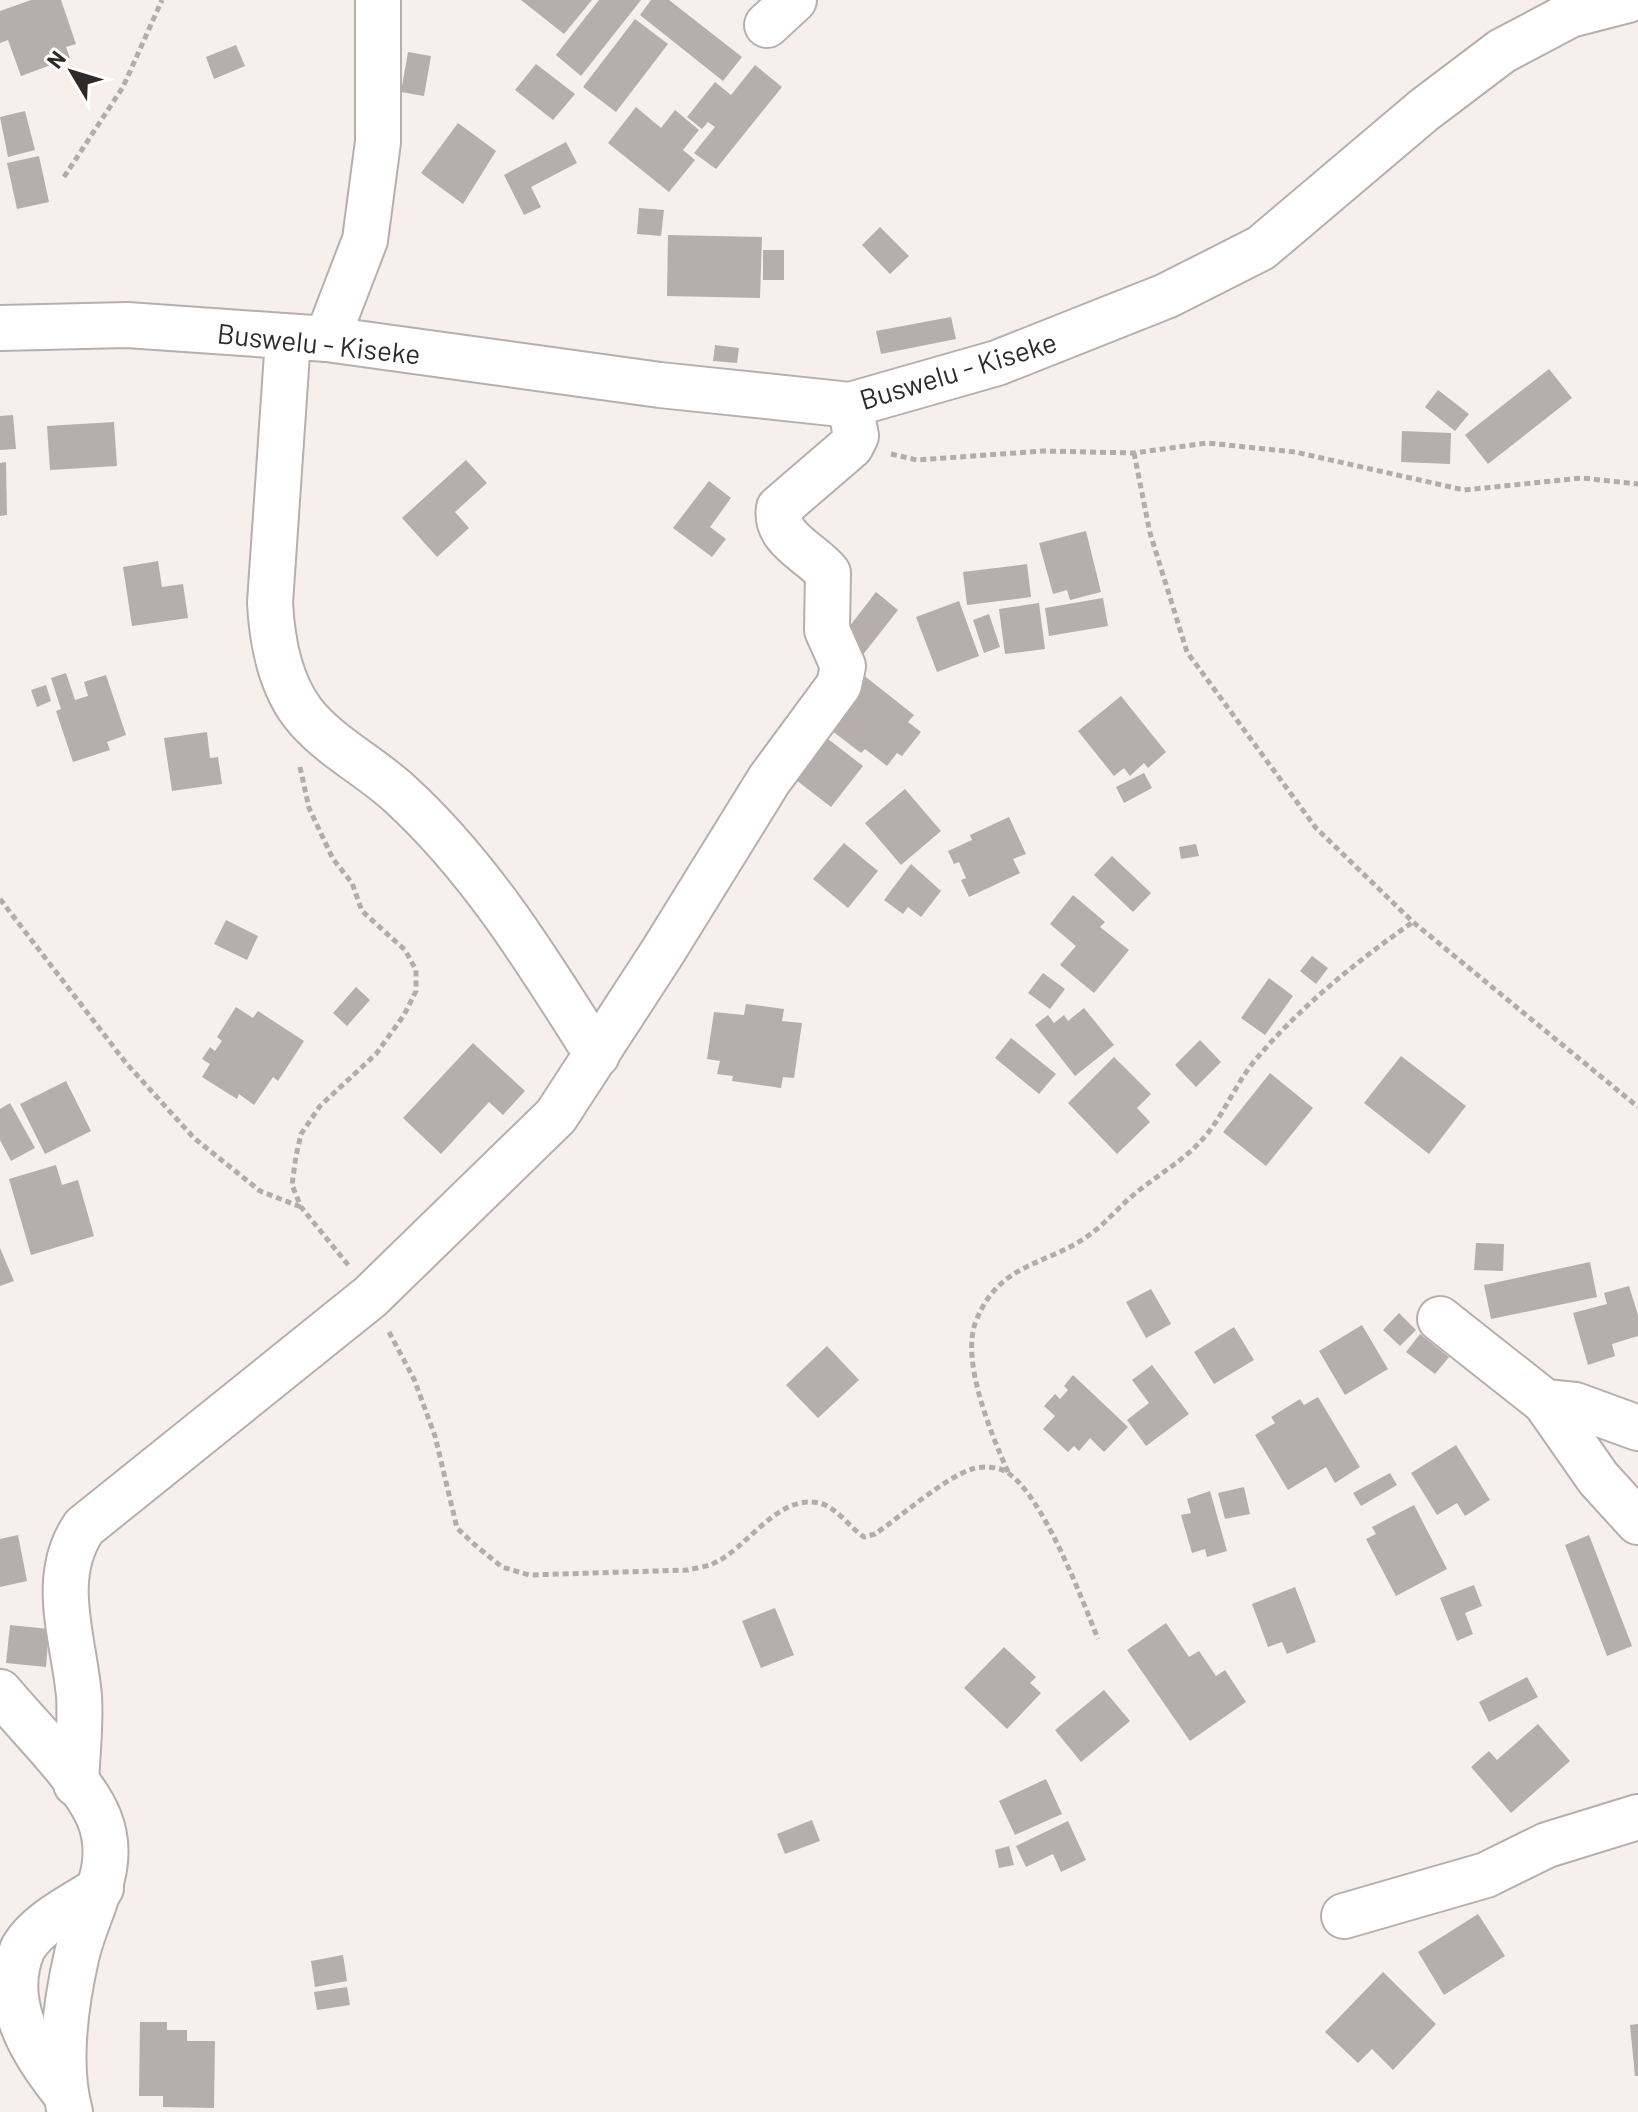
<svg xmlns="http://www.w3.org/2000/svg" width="1638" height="2112" font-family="Barlow,sans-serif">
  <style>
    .building { fill: #b6aeac }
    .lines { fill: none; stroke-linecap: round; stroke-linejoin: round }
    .minor-casing { stroke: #b6afab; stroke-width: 48 }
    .secondary-casing { stroke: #b6afab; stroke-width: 48 }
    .path { stroke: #b3aca9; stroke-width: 5; stroke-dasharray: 6 4; stroke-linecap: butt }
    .minor { stroke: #fff; stroke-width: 44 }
    .secondary { stroke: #fff; stroke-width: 44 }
    .labels { text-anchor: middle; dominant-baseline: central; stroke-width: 7; stroke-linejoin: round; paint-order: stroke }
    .street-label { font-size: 28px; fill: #2d2a29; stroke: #fff }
  </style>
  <rect width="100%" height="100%" fill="#f7efeb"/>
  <g class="building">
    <path d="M31,0h30l15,44 -10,3 4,11 -49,18 -13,-36 -8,3v-32z"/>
    <path d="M521,0h71l-28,34z"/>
    <path d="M599,0h42l-60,76 -25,-21z"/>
    <path d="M651,0h18l73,57 -19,24 -83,-66z"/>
    <path d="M635,19l33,25 -52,68 -33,-25z"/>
    <path d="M236,45l9,21 -31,13 -8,-22z"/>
    <path d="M408,52l23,4 -7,40 -23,-4z"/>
    <path d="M536,64l39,30 -22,26 -38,-30z"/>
    <path d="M755,65l27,22 -66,82 -22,-16 21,-26 -7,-5 -6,7 -15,-12 28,-35 16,13z"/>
    <path d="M636,107l25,21 14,-18 24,20 -16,20 12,10 -26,32 -61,-49z"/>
    <path d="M25,111l10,39 -27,7 -8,-40z"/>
    <path d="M458,123l38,28 -33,53 -42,-31z"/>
    <path d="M566,142l11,21 -46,24 10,20 -17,8 -20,-40z"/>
    <path d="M39,156l10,46 -32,7 -10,-46z"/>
    <path d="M639,208l25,2 -3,26 -24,-2z"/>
    <path d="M880,227l29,29 -19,18 -28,-29z"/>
    <path d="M668,235l94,2 -2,61 -93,-2z"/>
    <rect x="763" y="250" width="21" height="30"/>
    <path d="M951,317l5,22 -75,15 -5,-23z"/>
    <path d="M715,345l24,3 -2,15 -24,-2z"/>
    <path d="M1549,369l23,29 -84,66 -23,-29z"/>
    <path d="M1438,390l31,24 -14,17 -30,-24z"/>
    <path d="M13,415l3,34 -16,1v-34z"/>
    <path d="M114,422l3,44 -67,4 -3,-44z"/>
    <path d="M1402,431l49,2 -1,31 -49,-2z"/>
    <path d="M466,460l21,23 -32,29 14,16 -32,29 -35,-39z"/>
    <path d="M6,462l1,53 -7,1v-53z"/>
    <path d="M709,481l22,17 -21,29 16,12 -14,18 -39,-29z"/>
    <path d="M1086,531l15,61 -31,8 -3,-10 -14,4 -14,-51z"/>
    <path d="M158,561l4,26 21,-3 5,34 -56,8 -9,-59z"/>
    <path d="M1027,564l4,33 -64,8 -4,-33z"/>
    <path d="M876,592l22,18 -40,51 -22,-17z"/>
    <path d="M1103,598l5,28 -59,10 -4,-28z"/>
    <path d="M959,601l20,55 -42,16 -21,-55z"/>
    <path d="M1039,603l6,46 -40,5 -6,-45z"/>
    <path d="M989,614l11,33 -16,6 -11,-33z"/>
    <path d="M66,673l9,27 13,-4 -4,-14 22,-7 20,60 -19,7 3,8 -37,12 -17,-51 5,-2 -10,-31z"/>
    <path d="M862,674l52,41 -6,7 13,10 -19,24 -5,-3 -10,13 -22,-17 -4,4 -38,-29z"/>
    <path d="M46,685l5,16 -14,6 -6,-17z"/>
    <path d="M1121,696l45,56 -18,16 -4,-5 -14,13 -6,-8 -10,8 -36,-45z"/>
    <path d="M207,732l3,26 8,-1 4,27 -50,7 -8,-53z"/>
    <path d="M819,732l44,34 -32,41 -44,-34z"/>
    <path d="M1144,773l8,15 -28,15 -8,-16z"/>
    <path d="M905,789l36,42 -40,34 -36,-42z"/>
    <path d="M1009,817l17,37 -13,5 7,14 -51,24 -8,-17 5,-2 -7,-16 -5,2 -6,-13 24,-11 -2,-5z"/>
    <path d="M844,843l34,28 -30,37 -35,-29z"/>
    <path d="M1196,844l3,12 -18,3 -2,-12z"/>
    <path d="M1112,856l39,37 -18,19 -39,-37z"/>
    <path d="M911,864l30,27 -20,26 -13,-10 -5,7 -19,-14z"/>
    <path d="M1073,895l32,27 -5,5 29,23 -35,43 -34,-28 16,-19 -26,-22z"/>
    <path d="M226,920l32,16 -11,24 -33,-16z"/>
    <path d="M1312,956l16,12 -12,16 -16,-13z"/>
    <path d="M1043,973l22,16 -15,20 -22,-16z"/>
    <path d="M1269,978l24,18 -28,39 -24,-17z"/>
    <path d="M356,987l14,13 -23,26 -14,-13z"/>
    <path d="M746,1004l38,5 -2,12 20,2 -8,55 -11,-1 -2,11 -49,-7 1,-5 -16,-2 3,-13 -13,-2 7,-47 30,3z"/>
    <path d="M236,1007l17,11 5,-7 46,30 -26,40 -5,-4 -19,28 -15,-11 -2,5 -35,-22 8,-13 -8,-5 8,-12 5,4 7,-10 -5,-4z"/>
    <path d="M1084,1008l30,37 -39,31 -40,-51 13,-10 6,8 10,-8 4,6z"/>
    <path d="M1011,1038l45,36 -17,20 -44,-36z"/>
    <path d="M1200,1040l21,22 -25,25 -21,-22z"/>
    <path d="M473,1043l52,48 -22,24 -14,-13 -48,52 -38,-36z"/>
    <path d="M1401,1056l65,50 -37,48 -65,-51z"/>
    <path d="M1114,1057l37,37 -14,14 13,14 -33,32 -49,-51z"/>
    <path d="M1270,1073l43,35 -47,58 -43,-34z"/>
    <path d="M66,1081l25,50 -46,23 -25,-50z"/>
    <path d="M10,1103l25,45 -24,13 -11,-21v-31z"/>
    <path d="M56,1165l6,20 16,-5 16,56 -63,19 -22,-76z"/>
    <path d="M1476,1243l28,1 -1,27 -29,-1z"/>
    <path d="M0,1248l14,33 -14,5z"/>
    <path d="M1590,1262l7,35 -106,22 -7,-34z"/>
    <path d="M1629,1286l9,29v21l-26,8 3,12 -27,9 -15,-52 34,-9 -3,-11z"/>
    <path d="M1151,1289l20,35 -25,14 -20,-36z"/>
    <path d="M1399,1313l17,17 -16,16 -17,-16z"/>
    <path d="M1362,1325l26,44 -43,26 -26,-44z"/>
    <path d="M1234,1327l20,33 -40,24 -20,-32z"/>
    <path d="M1420,1334l29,23 -14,17 -29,-22z"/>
    <path d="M827,1346l32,34 -41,38 -32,-33z"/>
    <path d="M1152,1365l37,49 -43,32 -19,-26 22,-17 -17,-23z"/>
    <path d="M1073,1375l55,52 -24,25 -14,-14 -11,13 -5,-5 -6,6 -25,-23 12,-13 -11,-10 11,-12 5,5 8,-9 -4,-4z"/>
    <path d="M1318,1397l42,70 -25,16 -9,-16 -38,23 -33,-55 20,-12 -4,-6 29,-18 4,6z"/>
    <path d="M1456,1445l34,55 -25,16 -8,-13 -20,12 -26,-42z"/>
    <path d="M1390,1473l7,12 -36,21 -8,-13z"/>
    <path d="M1244,1487l6,27 -25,5 -7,-26z"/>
    <path d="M1210,1491l17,60 -20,6 -2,-8 -13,4 -11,-38 10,-2 -4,-14z"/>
    <path d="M1414,1505l33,64 -51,27 -30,-57 10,-5 -4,-7z"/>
    <path d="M18,1535l9,46 -27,6v-48z"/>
    <path d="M1589,1535l43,111 -25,10 -42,-111z"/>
    <path d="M1474,1585l8,21 -17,7 8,21 -16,7 -17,-43z"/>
    <path d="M1295,1587l21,55 -29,12 -5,-12 -14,5 -16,-43z"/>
    <path d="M775,1608l19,47 -33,13 -19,-47z"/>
    <path d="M1166,1623l23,34 10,-6 17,25 9,-6 21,32 -56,39 -63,-91z"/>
    <path d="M10,1625l39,4 -3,38 -40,-4z"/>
    <path d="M1004,1647l32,30 -6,6 11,10 -34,36 -43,-41z"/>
    <path d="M1527,1677l11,20 -49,25 -10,-20z"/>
    <path d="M1104,1690l26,31 -49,41 -26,-32z"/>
    <path d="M1538,1724l32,37 -59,52 -40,-46 18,-16 8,9z"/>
    <path d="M1046,1779l16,35 -47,21 -16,-34z"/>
    <path d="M812,1820l8,21 -35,13 -8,-20z"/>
    <path d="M1068,1821l18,39 -25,12 -8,-18 -27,13 -10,-21z"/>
    <path d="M1009,1846l5,19 -15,3 -4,-18z"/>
    <path d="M1478,1914l27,42 -61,39 -26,-43z"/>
    <path d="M343,1955l4,26 -32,6 -4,-26z"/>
    <path d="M1383,1972l53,52 -43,46 -21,-21 -14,14 -33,-31z"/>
    <path d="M347,1987l3,18 -33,5 -3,-18z"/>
    <path d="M140,2022h27v8h20v11h28l-1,67 -51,-1v-11h-24z"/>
    <path d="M1638,2024v52h-3l-5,-51z"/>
  </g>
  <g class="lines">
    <g class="minor-casing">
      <g id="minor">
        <path d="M767,25l27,-25"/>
        <path d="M288,339l-18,264c2,37 9,78 32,109 25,33 68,54 98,82 81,74 139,169 197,261"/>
        <path d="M327,339l38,-99 13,-98v-142"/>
        <path d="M1440,1319l105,83 30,3 63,23"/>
        <path d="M1545,1402l53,76 40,44"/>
        <path d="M0,1692c28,34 83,87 99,126 20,49 -11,90 -22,136 -11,48 -20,110 -7,158"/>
        <path d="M76,1784c1,-29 5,-59 3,-88 -5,-57 -30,-118 5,-169l286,-230 186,-181 106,-163 107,-173 70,-95 4,-19 -16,-36 1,-57c-17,-21 -54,-34 -49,-65l72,-62 5,-10 -6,-31"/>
        <path d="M1344,1916l142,-41 61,-30 91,-28"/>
        <path d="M64,2092c-32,-40 -64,-90 -41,-144 15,-26 53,-44 78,-60"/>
      </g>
    </g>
    <g class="secondary-casing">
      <path id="secondary" d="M0,328l127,-3 200,14 333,46 190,20 147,-42 169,-67 95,-48 163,-138 78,-59 68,-36 58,-15"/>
    </g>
    <g class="path">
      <path d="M64,177l59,-90 39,-87"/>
      <path d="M1134,453l16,80 37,119 129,176 97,94 225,185"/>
      <path d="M891,454l26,6 126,-9 91,2 73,-10 88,9 169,38 118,-12 56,6"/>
      <path d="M300,767l9,41 24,51 19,24 10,28 43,39 11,20v21l-12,24 -28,39 -56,52 -19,28 -5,22 -4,29 9,22 48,59"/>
      <path d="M0,899l126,164 68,75 66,53 41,16"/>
      <path d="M389,1332l25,47 21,57 22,92 18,17 27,22 27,8 159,-5c7,-2 17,-3 24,-6 35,-14 64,-70 107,-61 18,4 30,24 45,34l11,-3c25,-17 71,-57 97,-65 10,-3 27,-3 36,4 35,23 74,126 90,166"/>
      <path d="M1008,1472c-16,-36 -48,-112 -32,-151 25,-63 76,-54 121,-92 14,-12 26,-26 40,-37 21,-17 44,-30 62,-49 24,-24 36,-60 58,-85 44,-52 100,-97 156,-136"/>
    </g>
    <use href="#minor" class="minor"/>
    <use href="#secondary" class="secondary"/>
  </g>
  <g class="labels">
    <g class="street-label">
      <text transform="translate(319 343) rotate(6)">Buswelu - Kiseke</text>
      <text transform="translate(958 370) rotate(-17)">Buswelu - Kiseke</text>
    </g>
  </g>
  <g transform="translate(72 72) rotate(308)" stroke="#ffffff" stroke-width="6" paint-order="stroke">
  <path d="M0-6L14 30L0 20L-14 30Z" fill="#2d2a29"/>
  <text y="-12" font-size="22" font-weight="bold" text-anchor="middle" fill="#2d2a29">N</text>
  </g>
</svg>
